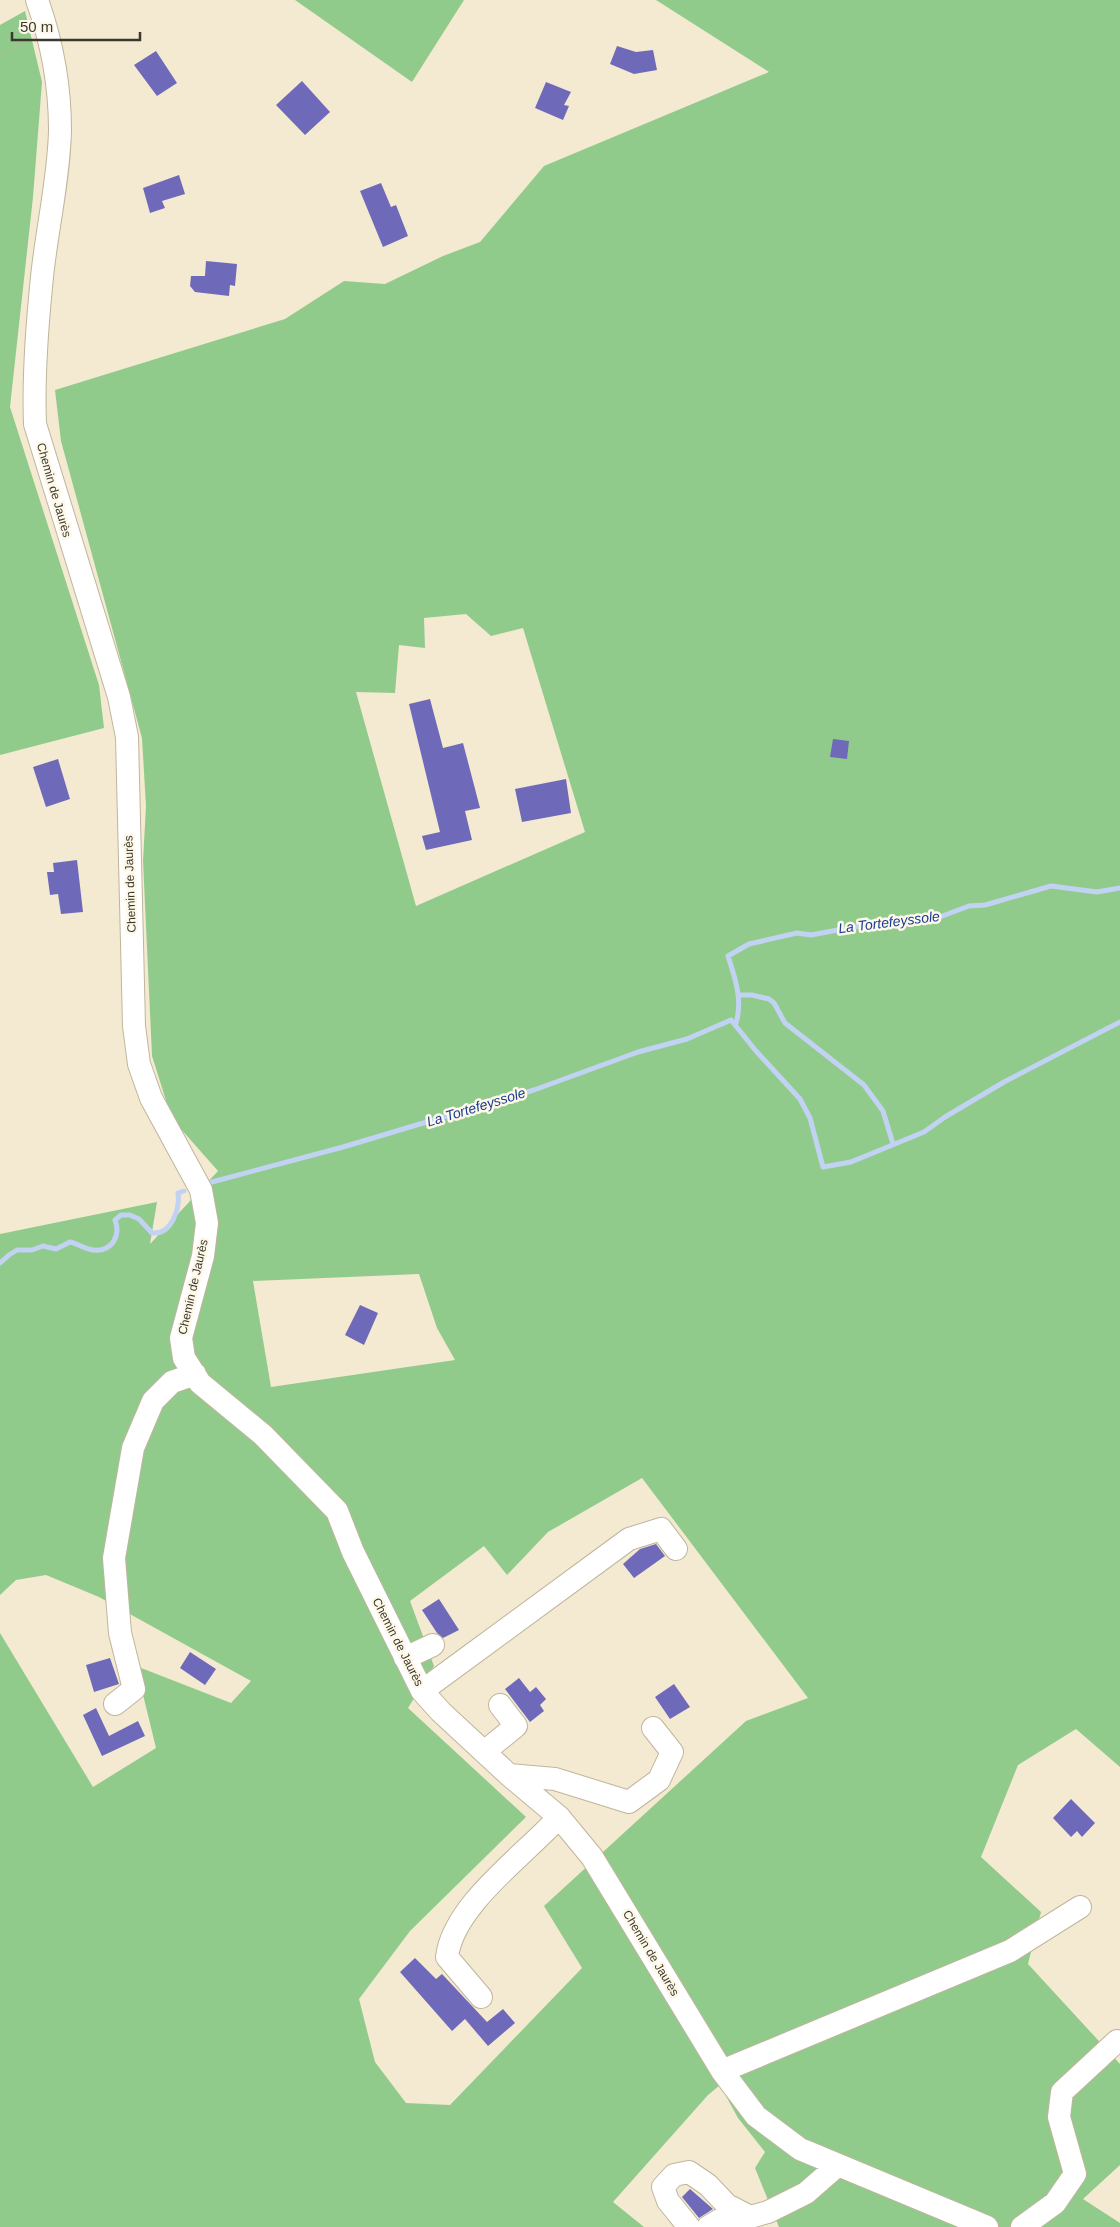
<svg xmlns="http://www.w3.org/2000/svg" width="1120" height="2227" font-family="Arial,sans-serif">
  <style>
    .green { fill: #91cb8c; fill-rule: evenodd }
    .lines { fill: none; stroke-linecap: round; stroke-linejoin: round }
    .stream { stroke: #c1d2f2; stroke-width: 5 }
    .building { fill: #6f69ba }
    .minor-casing { stroke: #bfb59d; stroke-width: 24 }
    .path { stroke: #bab29e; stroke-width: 3; stroke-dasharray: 1 4; stroke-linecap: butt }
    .minor { stroke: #fff; stroke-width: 22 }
    .labels { text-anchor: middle; stroke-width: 5; stroke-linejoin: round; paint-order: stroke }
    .street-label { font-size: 12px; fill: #3c382e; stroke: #fef8e9 }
    .water-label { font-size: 14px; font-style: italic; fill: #193d97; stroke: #fef8e9 }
  </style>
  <rect width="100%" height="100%" fill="#f4ead1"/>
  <path class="green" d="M295,0h169l-52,82z
    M656,0h464v1767l-44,-38 -58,36 -37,92 60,55 -13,52 92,100v101l-37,34 37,24v4h-341l-24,-59 10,-16 -27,-34 -18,-33 -12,10 -95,107 31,25h-644v-594l93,154 63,-39 -20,-82 95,37 20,-22 -152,-84 -53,-22 -30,5 -16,15v-361l157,-32 -7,42 68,-73 -38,-43 -11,-18 -17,-54 -9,-195 3,-55 -4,-68 -81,-297 -6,-51 230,-71 59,-38 41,3 58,-28 37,-14 64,-76 225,-94zM466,614l25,22 32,-8 62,204 -169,74 -60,-214 39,1 4,-48 26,3 -1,-30zM419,1274l18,54 18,32 -184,27 -18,-106zM642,1478l166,220 -62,23 -202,185 38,62 -132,137 -44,-2 -31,-41 -16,-63 51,-68 116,-114 -118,-109 26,-42 -24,-65 74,-55 23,29 41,-43z
    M25,11l17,71 -9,115 -23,210 89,278 5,43 -104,27v-730z"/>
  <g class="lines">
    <path class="stream" d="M739,995h13l17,4 5,4 11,20 79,62 19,26 10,33
      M736,1023c7,-23 -1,-45 -8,-67l21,-12 48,-11 14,2 70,-13 56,-4 32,-12 16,-1 66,-19 46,6 23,-4
      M212,1182l131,-35 191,-57 104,-38 49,-13 44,-19 25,31 44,48 10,19 13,49 28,-5 73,-30 21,-15 59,-35 116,-60
      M0,1263l9,-8 8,-5h15l11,-4 13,3 14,-7c8,2 15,7 23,8 19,2 28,-14 22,-30l6,-5h9l9,4 13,14c20,2 28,-25 26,-40l6,-2"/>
  </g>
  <path class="building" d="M617,46l19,6 17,-2 4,20 -23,4 -24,-10z
    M156,51l21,32 -20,13 -23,-31z
    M302,81l28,31 -25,23 -29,-30z
    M546,82l25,10 -7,13 5,1 -6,14 -28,-12z
    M179,175l6,19 -23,7 3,7 -15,5 -7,-25z
    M381,183l10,24 5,-2 12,31 -25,11 -23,-56z
    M206,261l31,3 -2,22 -5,-1 -1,11 -34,-4 -5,-6 1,-10h14z
    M430,699l13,49 20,-5 17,65 -15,3 7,29 -46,10 -4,-14 18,-4 -31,-128z
    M833,739l16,2 -2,18 -17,-2z
    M58,759l12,40 -24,8 -13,-40z
    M566,779l5,34 -49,9 -7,-33z
    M77,860l6,52 -22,2 -3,-20 -8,1 -3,-23h7l-1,-9z
    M360,1305l18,8 -14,32 -19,-10z
    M656,1544l9,12 -31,22 -11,-14 17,-15z
    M439,1599l20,31 -16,8 -6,-5 -15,-23z
    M190,1652l26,17 -11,16 -25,-17z
    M110,1658l9,26 -25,8 -8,-27z
    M519,1678l11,14 6,-5 10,12 -6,6 4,6 -14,11 -25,-33z
    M674,1684l16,23 -20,12 -15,-22z
    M96,1708l13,28 29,-15 7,15 -43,20 -19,-41z
    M1071,1799l24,24 -13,14 -5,-6 -6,6 -18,-19z
    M415,1958l21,21 6,-5 45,48 16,-13 12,14 -27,23 -23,-27 -13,12 -52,-59z
    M690,2189l23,20 -14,9 -17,-21z"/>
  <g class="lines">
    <defs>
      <path id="minor" d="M37,0c15,42 23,85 23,130 -1,49 -13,98 -18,147 -5,49 -9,98 -7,147l84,273 8,40 7,289 5,38 12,34 50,92 6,33 -4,33 -22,82 3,20 16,25 63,52 74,76 16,41 69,139 19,21 68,63 50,42 33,40 130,214 34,45 44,33 187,78
        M405,1658l28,-13
        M422,1691l207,-152 32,-10 15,20
        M115,1704l19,-15 -14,-56 -6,-75 19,-110 20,-47 19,-19 23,-8
        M484,1752l32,-26 -16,-21
        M509,1775l46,4 74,23 30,-22 13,-28 -19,-24
        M481,1997l-34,-40c6,-52 78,-102 112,-140
        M722,2071l288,-120 70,-44
        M689,2227l-21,-26 -5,-14 11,-12 15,-3 19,13 19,20 23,12
        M708,2227l17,-10h25l18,-5 38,-19 32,-28
        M1022,2227l33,-24 20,-29 -16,-57 3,-25 55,-51"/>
    </defs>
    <use href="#minor" class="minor-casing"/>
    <path class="path" d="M0,55l31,-16"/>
    <use href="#minor" class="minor"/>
  </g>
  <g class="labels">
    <g class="street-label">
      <text transform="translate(54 490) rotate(74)" y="4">Chemin de Jaurès</text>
      <text transform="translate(130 884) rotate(-92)" y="4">Chemin de Jaurès</text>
      <text transform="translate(193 1287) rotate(-77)" y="4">Chemin de Jaurès</text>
      <text transform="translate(398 1642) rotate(63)" y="4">Chemin de Jaurès</text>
      <text transform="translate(651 1953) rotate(59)" y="4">Chemin de Jaurès</text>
    </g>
    <g class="water-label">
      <text transform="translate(889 922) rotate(-7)" y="5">La Tortefeyssole</text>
      <text transform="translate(476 1107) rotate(-17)" y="5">La Tortefeyssole</text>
    </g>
  </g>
  <path d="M12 32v8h128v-8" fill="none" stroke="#3c382e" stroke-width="2.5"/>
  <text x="20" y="32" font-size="15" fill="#3c382e" stroke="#fef8e9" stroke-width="4" paint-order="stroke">50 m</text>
</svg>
